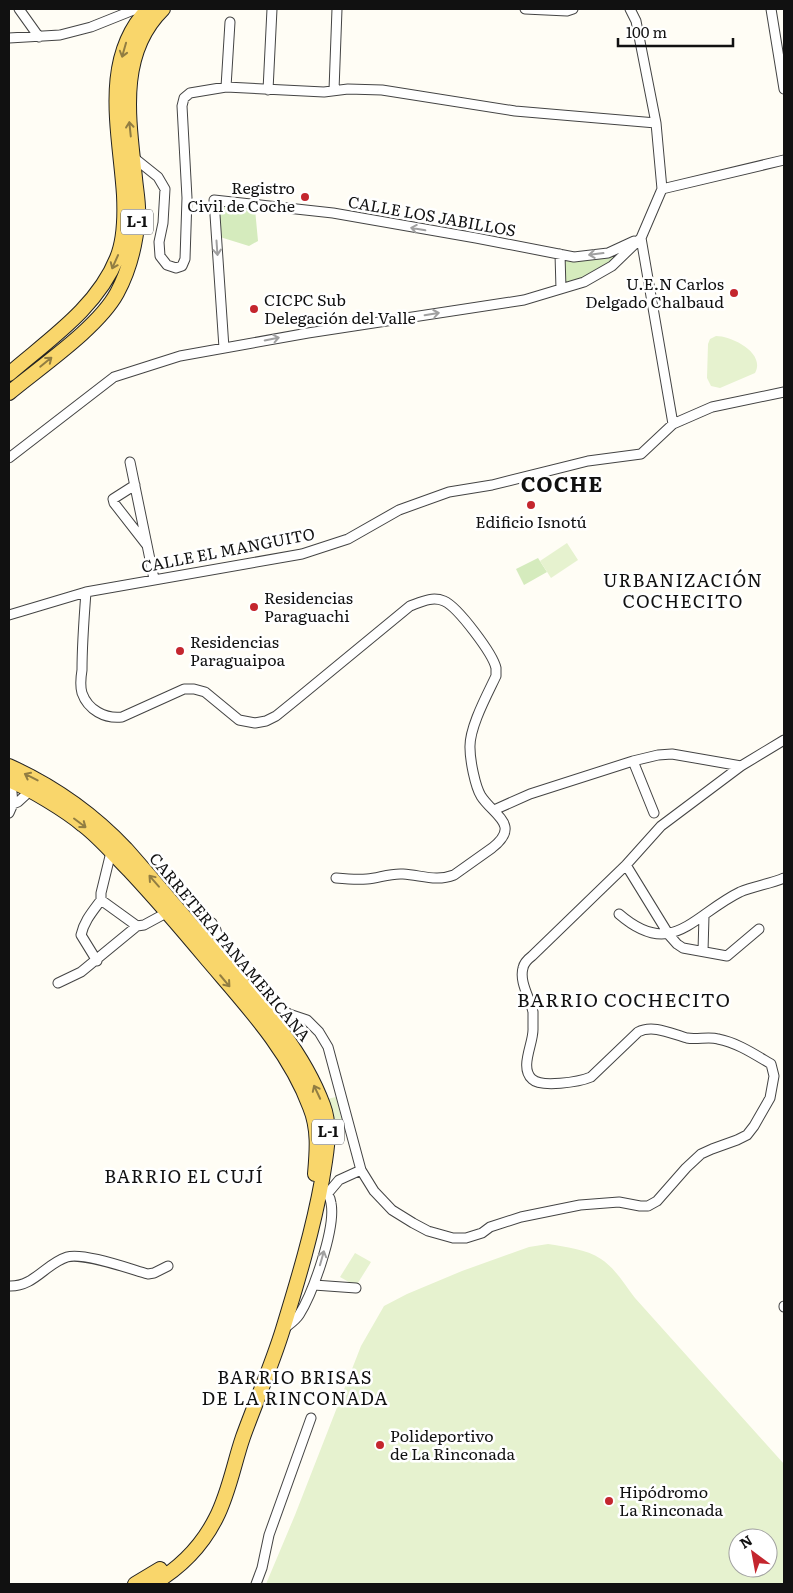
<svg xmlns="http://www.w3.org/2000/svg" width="793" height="1593" font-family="Literata,serif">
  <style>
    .green { fill: #d5ebbd }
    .pitch { fill: #e6f2cf; fill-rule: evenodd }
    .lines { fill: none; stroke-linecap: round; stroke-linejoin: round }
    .street-casing { stroke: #444; stroke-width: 11 }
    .primary-casing { stroke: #222; stroke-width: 16 }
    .street { stroke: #fff; stroke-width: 9 }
    .primary { stroke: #f9d66b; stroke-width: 14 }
    .oneway { stroke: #917d42 }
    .oneway2 { stroke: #a0a0a0 }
    .poi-dot { fill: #c4262e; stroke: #fff; stroke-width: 2 }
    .labels { text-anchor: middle; stroke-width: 5; stroke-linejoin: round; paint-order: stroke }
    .shield { fill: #fff; stroke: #585858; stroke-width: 1 }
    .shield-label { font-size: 15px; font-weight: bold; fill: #111 }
    .poi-label { font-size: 16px; fill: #111; stroke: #fff; text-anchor: start }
    .street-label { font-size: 16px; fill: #111; stroke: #fff }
    .neighbourhood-label { font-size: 18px; letter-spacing: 1px; fill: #111; stroke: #fff }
    .quarter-label { font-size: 19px; letter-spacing: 1px; fill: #111; stroke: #fff }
    .district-label { font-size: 21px; font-weight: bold; letter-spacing: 1px; fill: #111; stroke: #fff }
  </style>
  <rect width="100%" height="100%" fill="#fffdf5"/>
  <path class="green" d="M220,206l35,3 3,32 -9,5 -29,-9z
    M637,240c-26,25 -39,37 -75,47l-1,-31 13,3z
    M538,558l9,14 -23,13 -8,-16z"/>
  <path class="pitch" d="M716,336c16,0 50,17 39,37l-35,15 -9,-2 -4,-8 1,-34 2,-5z
    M567,543l11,17 -27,18 -11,-17z
    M336,1097l7,29 -9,3 -7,-30z
    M548,1244c18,3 38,5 53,15 14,9 24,26 34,39l149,166v120h-518l29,-69 66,-169 23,-40 23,-12 55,-23 67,-24zM738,1538h30v30h-30z
    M355,1253l16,9 -15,24 -16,-9z"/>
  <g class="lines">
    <defs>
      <path id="street" d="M19,9l20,28
        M525,9l42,2 6,-2
        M771,9l13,80
        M9,38l51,-3 31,-8 45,-18
        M226,87l4,-65
        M268,90l4,-81
        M334,90l3,-81
        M133,157l25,20 7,12 -2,34 -4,19 1,14 7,9 9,3 6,-2 3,-7 2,-61 -5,-92 2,-8 6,-5 36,-6 98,5 24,-3 34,1 133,21 141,12
        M662,189l122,-29
        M641,238l32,186
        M560,254l1,35
        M224,348l-10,-148 119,13 143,25 98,19 34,-4 26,-12
        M9,458l105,-81 66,-21 128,-23 216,-33 60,-18 28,-16 29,-28 21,-49 -6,-66 -20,-102 -6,-12
        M130,462l24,117
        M135,485l-22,14 1,4 32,41
        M86,592c-2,26 -4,52 -4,78 -1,6 -2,16 0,23 6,17 23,26 40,24l62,-28h10l11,3 34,28 16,3 11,-2 10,-5 21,-17 113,-93c11,-4 22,-10 34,-5 14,6 49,53 52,67 0,3 0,6 0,8 -9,19 -27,52 -26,72 0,12 5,38 11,48 12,19 41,29 11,52l-38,27c-18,7 -33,0 -51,-1 -13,-1 -24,4 -36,5 -10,1 -21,0 -31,-1
        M9,615l77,-23 216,-38 46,-15 51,-29 50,-18 43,-7 96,-24 53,-7 32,-30 39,-17 72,-15
        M633,761l21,52
        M13,804l5,-2 12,-11
        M494,810l36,-16 103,-33 25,-6 14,-1 69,12
        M9,813l4,-9 -2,-23
        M111,852l-10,41v7l36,26
        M626,865l43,70 8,9 6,4 44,8 32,-27
        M198,913l14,10 4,7 4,16 10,15
        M619,914c53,46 74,1 121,-22 14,-6 30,-8 44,-14
        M703,951l1,-35
        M97,961l-16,-26c3,-14 12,-24 20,-35
        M58,983l23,-11 56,-46 7,-1 24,-13
        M257,994l32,20 18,6 12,12 9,15 33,123 13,21 18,19 21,13 15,8 25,7h13l16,-5 8,-6 31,-10 59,-12 39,-3 21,4h8l9,-5 29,-33 15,-14 11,-5 25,-9 10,-5 7,-9 16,-28 4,-22 -3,-12c-17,-10 -33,-21 -53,-25 -9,-3 -21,1 -31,-1 -15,-4 -34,-14 -49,-6l-47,45c-12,5 -50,11 -59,2 -13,-12 2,-36 1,-51 0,-5 0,-11 0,-16 -3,-14 -14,-30 -10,-44 1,-5 5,-9 9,-12l94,-91 35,-39 80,-60 43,-26
        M328,1193l11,-13 22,-10
        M314,1285l42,3
        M9,1286c25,1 36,-22 58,-29 16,-5 63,12 81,17l6,-1 14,-7
        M784,1307v-1
        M285,1328c5,-4 11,-8 14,-13 14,-22 37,-87 32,-112 -1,-8 -5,-11 -10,-16
        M256,1584l6,-16 7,-33 42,-117"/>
      <path id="primary" d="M9,374c39,-34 88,-66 108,-116 8,-19 8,-42 7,-63 -4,-63 -24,-136 24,-186
        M9,393c31,-26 89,-65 108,-100 13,-24 19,-50 21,-77 1,-12 -2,-26 -3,-38 -6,-58 -18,-124 28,-169
        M9,766c44,20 84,48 117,83 30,34 59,69 89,103 41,47 86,94 108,153 9,24 3,50 -1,75 -9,50 -24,100 -39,149 -11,36 -27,72 -40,108 -9,26 -14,56 -27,81 -14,28 -36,50 -63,66
        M9,780c21,9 56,30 74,45 17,13 31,30 46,45 27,29 52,58 77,88 39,46 83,92 104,149 9,22 7,44 5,67
        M135,1584l25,-15"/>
    </defs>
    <use href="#street" class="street-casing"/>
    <use href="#primary" class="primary-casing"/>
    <use href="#street" class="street"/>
    <use href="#primary" class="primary"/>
  </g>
  <defs><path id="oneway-shaft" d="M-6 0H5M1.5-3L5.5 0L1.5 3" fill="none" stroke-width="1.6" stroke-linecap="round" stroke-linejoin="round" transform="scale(1.25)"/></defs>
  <g class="oneway">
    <use href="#oneway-shaft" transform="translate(124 50) rotate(106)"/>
    <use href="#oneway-shaft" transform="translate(130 129) rotate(-96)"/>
    <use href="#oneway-shaft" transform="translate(115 262) rotate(114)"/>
    <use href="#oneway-shaft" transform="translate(46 362) rotate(-39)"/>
    <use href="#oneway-shaft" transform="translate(31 777) rotate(-153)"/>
    <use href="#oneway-shaft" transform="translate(80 823) rotate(37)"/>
    <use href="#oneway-shaft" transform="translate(154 881) rotate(-131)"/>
    <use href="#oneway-shaft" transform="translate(225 981) rotate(50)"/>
    <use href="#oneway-shaft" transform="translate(317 1092) rotate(-115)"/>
  </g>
  <g class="oneway2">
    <use href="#oneway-shaft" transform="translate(418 229) rotate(-170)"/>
    <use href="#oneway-shaft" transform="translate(217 248) rotate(86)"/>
    <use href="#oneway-shaft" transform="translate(596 254) rotate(173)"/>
    <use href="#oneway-shaft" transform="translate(432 314) rotate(-9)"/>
    <use href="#oneway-shaft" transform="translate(272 339) rotate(-11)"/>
    <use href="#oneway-shaft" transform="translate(322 1258) rotate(-74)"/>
  </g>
  <g class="poi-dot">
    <circle cx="305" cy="197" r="5"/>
    <circle cx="734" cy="293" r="5"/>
    <circle cx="254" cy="309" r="5"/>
    <circle cx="531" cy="505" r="5"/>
    <circle cx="254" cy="607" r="5"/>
    <circle cx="180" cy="651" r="5"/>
    <circle cx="380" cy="1445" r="5"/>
    <circle cx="609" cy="1501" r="5"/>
  </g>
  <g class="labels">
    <g class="shield">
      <rect x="121" y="209.5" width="32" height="25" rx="4"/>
      <rect x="312" y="1119.5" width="32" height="25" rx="4"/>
    </g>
    <g class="shield-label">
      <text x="137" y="227">L-1</text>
      <text x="328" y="1137">L-1</text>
    </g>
    <g class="poi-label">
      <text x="295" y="194" text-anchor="end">Registro<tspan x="295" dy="18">Civil de Coche</tspan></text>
      <text x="724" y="290" text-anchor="end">U.E.N Carlos<tspan x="724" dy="18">Delgado Chalbaud</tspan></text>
      <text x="264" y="306">CICPC Sub<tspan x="264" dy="18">Delegación del Valle</tspan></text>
      <text x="531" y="528" text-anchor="middle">Edificio Isnotú</text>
      <text x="264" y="604">Residencias<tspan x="264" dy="18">Paraguachi</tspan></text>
      <text x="190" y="648">Residencias<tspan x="190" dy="18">Paraguaipoa</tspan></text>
      <text x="390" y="1442">Polideportivo<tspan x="390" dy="18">de La Rinconada</tspan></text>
      <text x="619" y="1498">Hipódromo<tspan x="619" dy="18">La Rinconada</tspan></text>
    </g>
    <g class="street-label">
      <text transform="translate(432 216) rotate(10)" y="6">CALLE LOS JABILLOS</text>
      <text transform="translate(228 550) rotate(-11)" y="6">CALLE EL MANGUITO</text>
      <text transform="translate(230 947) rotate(50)" y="6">CARRETERA PANAMERICANA</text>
    </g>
    <g class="neighbourhood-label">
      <text x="683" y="587">URBANIZACIÓN<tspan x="683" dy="21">COCHECITO</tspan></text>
      <text x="184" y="1183">BARRIO EL CUJÍ</text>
      <text x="295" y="1384">BARRIO BRISAS<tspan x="295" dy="21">DE LA RINCONADA</tspan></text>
    </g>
    <g class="quarter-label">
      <text x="624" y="1007">BARRIO COCHECITO</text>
    </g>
    <g class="district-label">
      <text x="562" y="492">COCHE</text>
    </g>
  </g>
  <rect width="793" height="1593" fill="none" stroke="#111111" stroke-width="20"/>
  <g transform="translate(753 1553) rotate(328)"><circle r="24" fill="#ffffff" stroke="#a0a0a0"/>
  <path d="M0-4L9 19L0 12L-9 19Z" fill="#c4262e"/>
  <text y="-8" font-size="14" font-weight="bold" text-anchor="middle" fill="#111111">N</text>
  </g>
  <path d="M618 38v8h115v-8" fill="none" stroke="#111111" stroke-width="2.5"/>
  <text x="626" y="38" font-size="15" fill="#111111" stroke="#ffffff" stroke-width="4" paint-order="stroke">100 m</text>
</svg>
